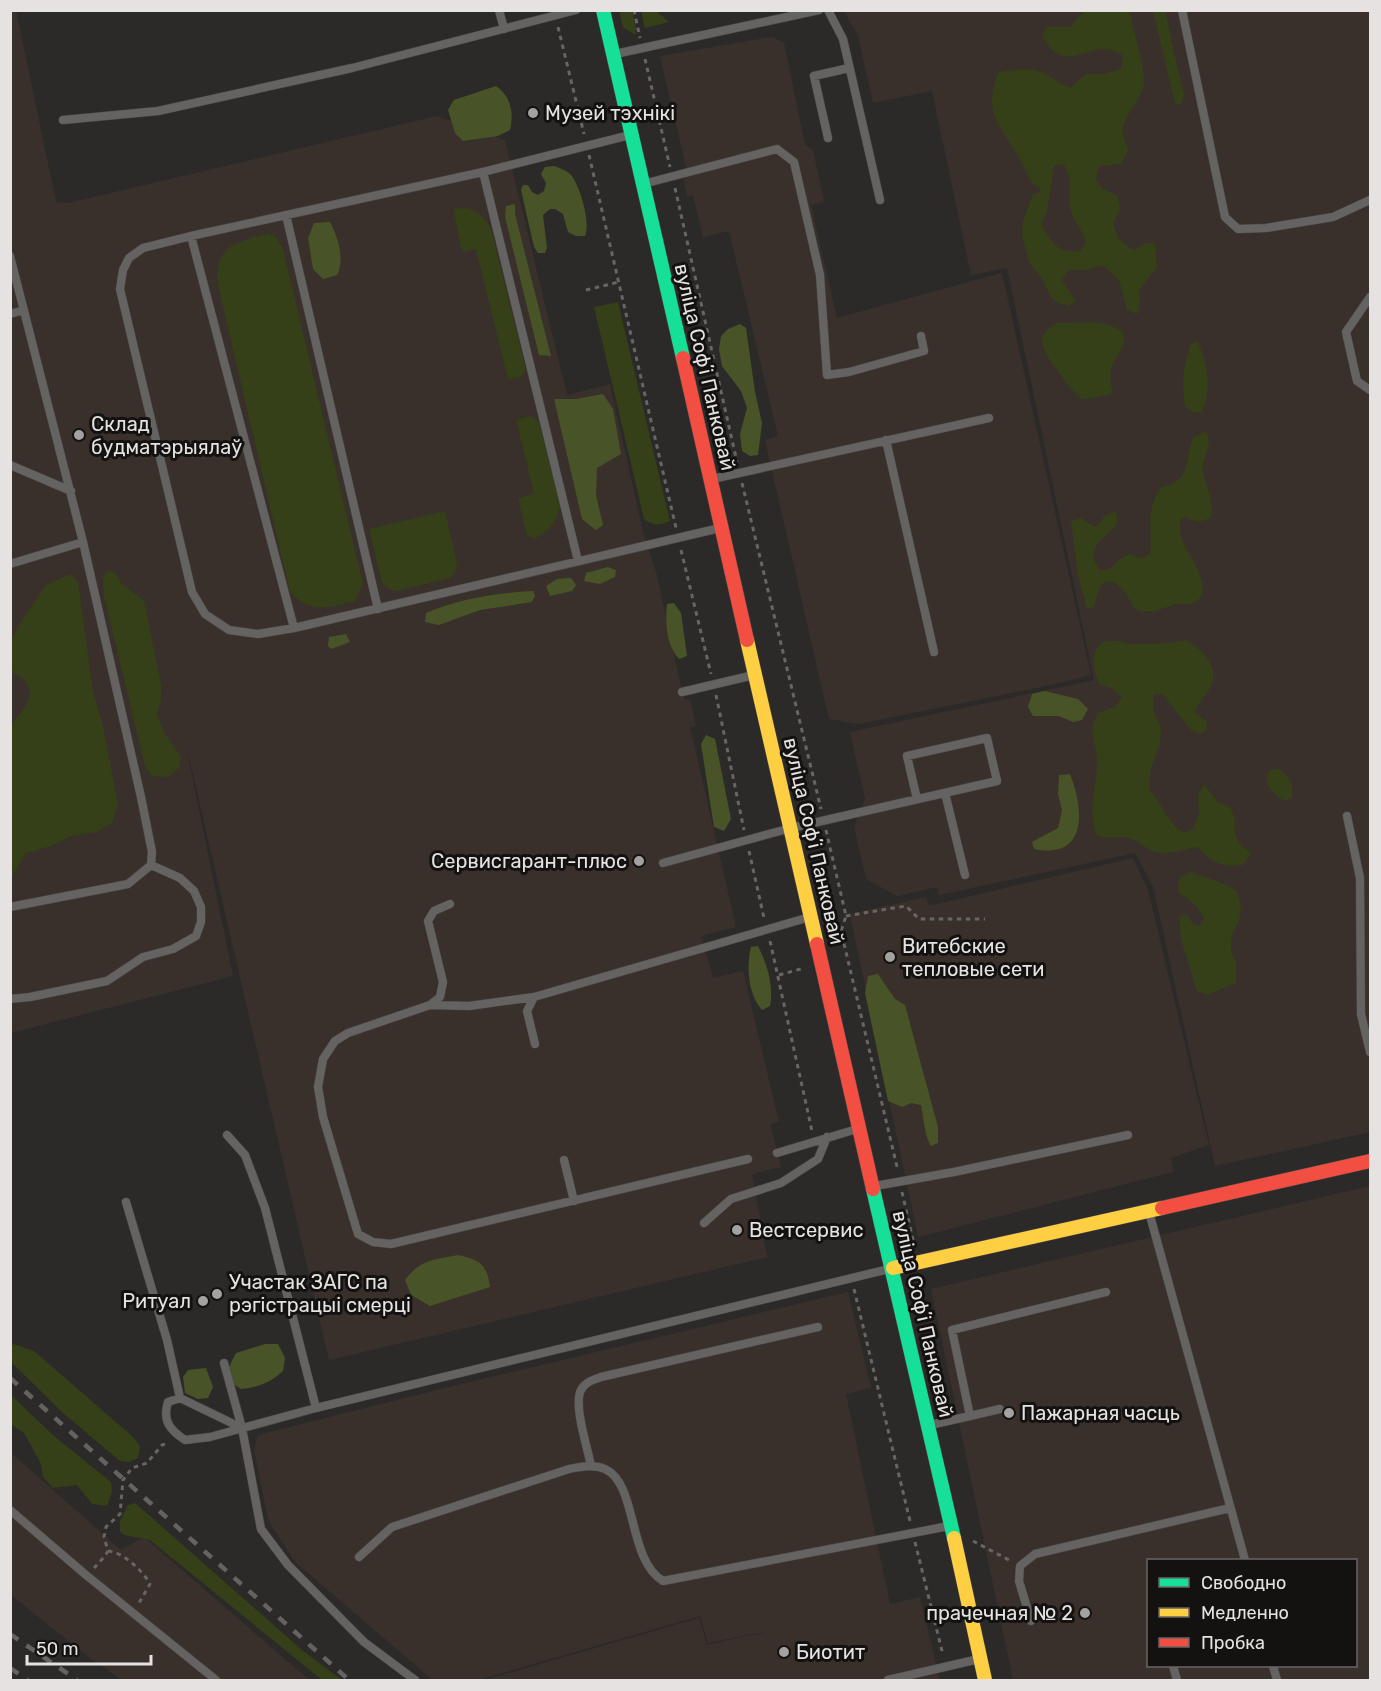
<svg xmlns="http://www.w3.org/2000/svg" width="1381" height="1691" font-family="Rubik,sans-serif">
  <style>
    .built { fill: #39302b; fill-rule: evenodd }
    .green { fill: #353f18; fill-rule: evenodd }
    .forest { fill: #485428 }
    .lines { fill: none; stroke-linecap: round; stroke-linejoin: round }
    .lane-casing { stroke: #4a4847; stroke-width: 9 }
    .fast-casing { stroke: #4a4847; stroke-width: 15 }
    .slow-casing { stroke: #4a4847; stroke-width: 15 }
    .jam-casing { stroke: #4a4847; stroke-width: 15 }
    .path { stroke: #676664; stroke-width: 3; stroke-dasharray: 4.5 4.5; stroke-linecap: butt }
    .lane { stroke: #656362; stroke-width: 8 }
    .fast { stroke: #16e098; stroke-width: 14 }
    .slow { stroke: #ffcf43; stroke-width: 14 }
    .jam { stroke: #f24e42; stroke-width: 14 }
    .rail { stroke: #656362; stroke-width: 4.5; stroke-dasharray: 10 10; stroke-linecap: butt }
    .poi-dot { fill: #a4a2a0; stroke: #141211; stroke-width: 2 }
    .labels { text-anchor: middle; stroke-width: 6; stroke-linejoin: round; paint-order: stroke }
    .poi-label { font-size: 20px; fill: #e5e2e1; stroke: #141211; text-anchor: start }
    .street-label { font-size: 20px; fill: #e5e2e1; stroke: #141211 }
  </style>
  <rect width="100%" height="100%" fill="#2c2a28"/>
  <path class="built" d="M16,10l40,192 12,1 369,-87 68,24 62,255 43,-11 33,148 14,43 25,117 3,8 5,-1 6,27 -6,1 46,200 -35,9 12,42 30,-7 36,151 -9,2 11,43 -29,7 15,83 -438,103 -145,-624 49,240 -222,57 -1,-1022z
    M844,11h526v1121l-155,34 -62,-280 -18,-33 -196,42 -2,-8 -40,9 -31,-17 -12,-53 11,-27 -15,-67 244,-52 -87,-412 -36,7 -39,-184 -59,12 -15,-67z
    M772,37l12,6 21,102 8,5 11,52 -13,3 26,113 165,-45 89,402 -40,10 -193,39 -29,-5 -64,-279 13,-4 -49,-205 -26,6 -10,-42 -6,1 -3,-14 2,-15 -26,-111z
    M1133,858l15,32 61,255 -38,13 2,14 -255,65 -68,-323 76,-17 3,9z
    M1370,1186v494h-357l-82,-391zM1148,1560h208v106h-208z
    M848,1292l23,96 -25,6 44,210 30,-7 20,83h-455l214,-62 8,27 71,-16 -70,14 -8,-27 -222,64h-45l-138,-118 -27,-42 -14,-71 4,-14 187,-47z
    M10,1452l111,98 23,-13 165,143h-187l-31,-21 -80,-64z"/>
  <path class="green" d="M619,11h13l4,17 -1,7 -12,-8z
    M641,11h15l13,11 -24,6z
    M1084,11h46c3,23 13,46 14,69 1,19 -21,33 -21,52 0,6 4,13 5,19l-7,13 -22,2 -3,14 7,9 15,7 2,12 -7,16 6,15 14,11 13,-7h9l2,24 -18,23 1,18 -3,6 -10,-4 -8,-30 -16,-14 -17,4h-17l-7,10 14,21 -8,5 -10,-3 -7,-5 -8,-18 -13,-16 -8,-27 1,-16 10,-27 7,-1 -1,-6 -7,-3c-5,-9 -9,-20 -15,-30 -19,-30 -35,-45 -18,-82 16,-3 32,-5 47,2 11,6 11,10 25,13l15,-13h17l18,-5 2,-13c-30,-24 -58,27 -81,-21l5,-8h23zM1063,164c12,14 2,34 9,50 4,11 12,18 14,29l-6,8c-23,3 -28,-9 -39,-27l6,-12 7,-46z
    M1153,11h12l19,85 -4,10 -5,-3z
    M463,208c15,1 21,9 28,21l35,141 -5,7 -13,3 -32,-131 -14,3 -9,-43z
    M268,233l9,5 6,11 80,335 -9,18c-30,5 -40,13 -64,-10l-72,-307c-4,-40 17,-42 50,-52z
    M618,302l52,219c-11,5 -16,5 -26,-2l-50,-212z
    M1057,323c22,0 48,-5 66,9l1,13c-12,19 -17,25 -11,48l-14,4 -17,2c-11,-9 -17,-18 -25,-29 -13,-17 -25,-35 0,-47z
    M1197,341c11,22 15,48 5,71l-8,1 -9,-6c-4,-23 -2,-41 6,-63z
    M531,416l8,6 21,83c-3,18 -10,25 -26,34l-7,-3 -9,-37 16,-6 -18,-73z
    M1206,431c8,19 -4,21 -3,38 2,19 11,27 8,48 -10,6 -15,5 -25,0l-6,3c0,7 0,13 2,19 5,15 39,57 8,65 -5,1 -10,-1 -14,0 -18,5 -21,11 -41,5l-11,-18 -11,-10 -10,2 -5,8 -4,16 -7,2 -9,-34 -7,-54 10,-3 13,9 6,-4 5,-8 11,-3 2,11 -21,21 -4,13 6,13h9l11,-10 10,-6 13,4 8,-4c3,-29 -6,-37 10,-66 33,-10 23,-22 33,-50z
    M445,511l12,53 -1,7 -6,7 -53,13 -8,-2 -7,-6 -13,-54z
    M107,571l9,2 4,9 24,19 17,84v16l-4,13 7,18 17,25 -2,11 -11,9 -16,-1 -7,-10 -41,-170 -1,-18z
    M70,574l8,8 15,109 9,31 16,81 -6,20 -15,9 -25,4 -21,10 -25,7 -15,25v-154c9,-10 26,-26 15,-42 -3,-4 -11,-8 -15,-11v-30l9,-18 26,-38z
    M1187,640c14,10 31,23 25,43 -3,11 -14,18 -17,29l11,9 1,9 -7,4 -9,-4 -29,-36h-8l-1,17 8,16 -1,18 -9,23 -2,21c13,14 19,36 36,44l8,-4 6,-15 -1,-19 6,-11 14,18 12,5c11,22 -4,28 21,46l-8,12c-24,3 -29,-2 -46,-18 -15,3 -32,10 -47,3 -7,-4 -13,-10 -21,-12 -11,-3 -20,2 -33,-3 -8,-25 0,-46 1,-71 1,-20 -11,-31 1,-51l17,-6 7,-10 -10,-9 -12,-3c-7,-15 -13,-43 12,-44 6,-1 13,3 19,3 18,0 38,0 56,-4z
    M1279,769c11,8 15,15 13,29l-7,3c-12,-7 -24,-17 -15,-31z
    M1191,872l36,13 10,6 4,17 -2,13 -8,17v14l5,11v20l-29,12 -10,-4 -16,-51 -2,-24 8,-2 6,10 6,2 5,-6c-5,-14 -14,-20 -26,-28l1,-14z
    M10,1343l24,8 98,85 8,10 -2,12 -9,4 -9,-1 -57,-48 -52,-51z
    M10,1394l44,42 57,46 1,9 -5,15 -15,-2 -15,-19 -24,3 -10,-11 -2,-13 -17,-31 -13,-9z
    M135,1503l167,147 40,30h-20l-172,-140 -26,-5 -4,-4v-10l8,-16z"/>
  <path class="forest" d="M496,86c15,10 18,27 14,44l-12,6 -35,5 -8,-8 -7,-23 6,-10z
    M554,166c6,2 12,4 17,9 9,11 20,48 14,61h-9l-8,-4 -5,-18 -8,-5h-5l-7,6 4,33 -2,5h-7l-4,-6 -13,-57 2,-5h5l4,7 6,3 6,-4 2,-8 -5,-9 4,-7z
    M515,204v10l36,142 -12,-1 -34,-138 1,-11z
    M330,222c8,15 15,37 7,53l-14,4 -10,-10 -5,-31 6,-15z
    M740,324l6,4 9,64 7,31 -4,32 -8,1 -8,-5 -2,-17 7,-26 -6,-17 -19,-25 -3,-17 2,-13 7,-7z
    M603,394l10,15 8,45 -24,14 -1,27 7,30 -7,5 -14,-11 -28,-120h22z
    M608,567l8,3 -1,7 -15,7 -16,-3 2,-8z
    M571,578l5,7 -4,6 -22,5 -4,-10 11,-7z
    M533,591l2,4 -3,7 -52,8 -41,15 -14,-3 1,-9c33,-14 71,-20 107,-22z
    M674,603l7,10 6,43 -8,3c-13,-14 -14,-37 -12,-55z
    M346,634l4,8 -19,7 -3,-3 1,-9z
    M1045,691l33,8 10,10 -6,11 -9,2 -14,-6h-26l-5,-9 4,-13z
    M706,735l9,4 16,80 -7,12 -10,-4 -13,-83z
    M1070,774c14,35 18,86 -36,75l-2,-7 26,-14 4,-18 -4,-16 1,-19z
    M758,946c9,18 16,40 12,60l-8,4c-14,-16 -16,-43 -11,-63z
    M878,974l17,25 10,6 33,122v16l-7,3c-7,-12 -7,-27 -10,-41l-10,-2 -9,4 -14,-6 -23,-108 3,-17z
    M458,1255c22,5 29,9 32,32l-60,19 -19,-11 -6,-15c16,-21 28,-20 53,-25z
    M265,1344h13l7,14 -2,13c-13,12 -24,16 -42,18l-9,-6 -4,-14 8,-16z
    M206,1368l7,19 -5,11 -10,1 -13,-6 -2,-16 5,-7z"/>
  <g class="lines">
    <defs>
      <path id="lane" d="M499,10l5,19
        M828,10l15,29 37,161
        M1182,10l43,207 13,12 28,-1 67,-11 37,-17
        M615,54l204,-44
        M63,120l95,-9 194,-43 224,-58
        M630,135l-147,37 -292,64 -48,12 -14,10 -6,12 -3,19 72,303 13,22 24,16 29,4 36,-6 426,-100
        M828,138l-14,-62 35,-8
        M483,172l95,389
        M643,184l134,-35 17,13 26,113 7,100 22,-3 75,-21 -3,-15
        M286,215l92,394
        M191,236l103,392
        M10,256l73,286 58,255 11,55 -1,13 -23,19 -118,23
        M1370,297l-24,35 11,49 13,9
        M10,314l14,-4
        M886,440l48,212
        M10,465l61,26
        M712,479l277,-61
        M10,564l73,-22
        M682,692l72,-17
        M945,793l20,82
        M1347,816l13,62 1,136 9,38
        M663,863l128,-35 206,-47 -10,-43 -80,18 10,43
        M450,904l-16,7 -6,10 15,61 -3,15 -10,8 -82,28 -13,8 -12,18 -5,28 5,30 35,117 15,8 18,2 357,-85
        M10,999l20,-2 77,-16 36,-24 30,-8 23,-13 5,-14v-15l-7,-16 -14,-13 -29,-13
        M430,1005l39,1 65,-9
        M535,1044l-8,-33 7,-14 276,-80
        M227,1135l18,20 20,53 51,200
        M777,1153l80,-24
        M564,1160l10,41
        M875,1186l79,-14 174,-37
        M126,1202l41,138 13,58 62,30
        M1149,1212l96,348
        M704,1223l27,-24 50,-16 37,-24 9,-22
        M224,1363l18,65 19,101 27,36 76,77 51,38
        M180,1398l-12,4c-6,19 2,28 17,38l25,-3 106,-29 573,-139
        M970,1416l30,-7
        M930,1425l40,-9 -18,-86 154,-38
        M591,1466c-3,-17 -18,-61 -10,-76 4,-8 12,-10 20,-13l217,-50
        M10,1510l76,65 130,105
        M359,1557l33,-30 177,-58c11,-2 25,-5 36,0 33,15 22,90 58,112l286,-55
        M1031,1621l-12,-40 1,-15 15,-12 195,-46
        M1173,1666l4,14
        M1273,1666l4,14
        M888,1680l91,-21"/>
      <path id="fast" d="M603,10l80,348
        M873,1189l81,349"/>
      <path id="slow" d="M747,640l70,304
        M893,1268l269,-60
        M954,1538l31,142"/>
      <path id="jam" d="M683,358l64,282
        M817,944l56,245
        M1162,1208l208,-47"/>
    </defs>
    <use href="#lane" class="lane-casing"/>
    <use href="#fast" class="fast-casing"/>
    <use href="#slow" class="slow-casing"/>
    <use href="#jam" class="jam-casing"/>
    <path class="path" d="M634,10l6,28
      M558,27l26,107
      M645,59l25,108
      M589,155l87,373
      M675,188l62,274
      M586,290l33,-8
      M742,483l79,326
      M681,550l30,124
      M716,695l28,135
      M826,830l20,86 -5,15 57,240
      M749,851l15,67
      M846,916l60,-10 13,13h66
      M770,941l42,190
      M779,975l25,-7
      M902,1192l12,52
      M919,1280v17
      M854,1289l56,232
      M973,1541l36,19
      M915,1542l28,113
      M108,1551c15,1 35,20 42,33l-11,19
      M94,1568l11,-12 3,-5 -4,-14 2,-10 14,-13 3,-34 9,-12 15,-5 15,-18 7,-2"/>
    <use href="#lane" class="lane"/>
    <use href="#fast" class="fast"/>
    <use href="#slow" class="slow"/>
    <use href="#jam" class="jam"/>
    <path class="rail" d="M10,1378l339,302
      M10,1634l67,46
      M10,1668l18,12"/>
  </g>
  <g class="poi-dot">
    <circle cx="533" cy="113" r="6"/>
    <circle cx="79" cy="435" r="6"/>
    <circle cx="639" cy="861" r="6"/>
    <circle cx="890" cy="957" r="6"/>
    <circle cx="737" cy="1230" r="6"/>
    <circle cx="217" cy="1294" r="6"/>
    <circle cx="203" cy="1301" r="6"/>
    <circle cx="1009" cy="1413" r="6"/>
    <circle cx="1085" cy="1613" r="6"/>
    <circle cx="784" cy="1652" r="6"/>
  </g>
  <g class="labels">
    <g class="poi-label">
      <text x="545" y="120">Музей тэхнікі</text>
      <text x="91" y="431">Склад<tspan x="91" dy="23">будматэрыялаў</tspan></text>
      <text x="627" y="868" text-anchor="end">Сервисгарант-плюс</text>
      <text x="902" y="953">Витебские<tspan x="902" dy="23">тепловые сети</tspan></text>
      <text x="749" y="1237">Вестсервис</text>
      <text x="229" y="1289">Участак ЗАГС па<tspan x="229" dy="23">рэгістрацыі смерці</tspan></text>
      <text x="191" y="1308" text-anchor="end">Ритуал</text>
      <text x="1021" y="1420">Пажарная часць</text>
      <text x="1073" y="1620" text-anchor="end">прачечная № 2</text>
      <text x="796" y="1659">Биотит</text>
    </g>
    <g class="street-label">
      <text transform="translate(705 367) rotate(77)" y="7">вуліца Софʼі Панковай</text>
      <text transform="translate(814 841) rotate(77)" y="7">вуліца Софʼі Панковай</text>
      <text transform="translate(923 1314) rotate(77)" y="7">вуліца Софʼі Панковай</text>
    </g>
  </g>
  <rect width="1381" height="1691" fill="none" stroke="#e5e2e1" stroke-width="24"/>
  <rect x="1147" y="1559" width="210" height="108" fill="#141211" stroke="#686564" stroke-width="1.5"/>
  <rect x="1159" y="1578" width="30" height="9" fill="#16e098" stroke="#686564" stroke-width="1.5"/>
  <text x="1201" y="1589" font-size="18" fill="#e5e2e1">Свободно</text>
  <rect x="1159" y="1608" width="30" height="9" fill="#ffcf43" stroke="#686564" stroke-width="1.5"/>
  <text x="1201" y="1619" font-size="18" fill="#e5e2e1">Медленно</text>
  <rect x="1159" y="1638" width="30" height="9" fill="#f24e42" stroke="#686564" stroke-width="1.5"/>
  <text x="1201" y="1649" font-size="18" fill="#e5e2e1">Пробка</text>
  <path d="M27 1655v9h124v-9" fill="none" stroke="#e5e2e1" stroke-width="3"/>
  <text x="36" y="1655" font-size="18" fill="#e5e2e1" stroke="#141211" stroke-width="4.5" paint-order="stroke">50 m</text>
</svg>
